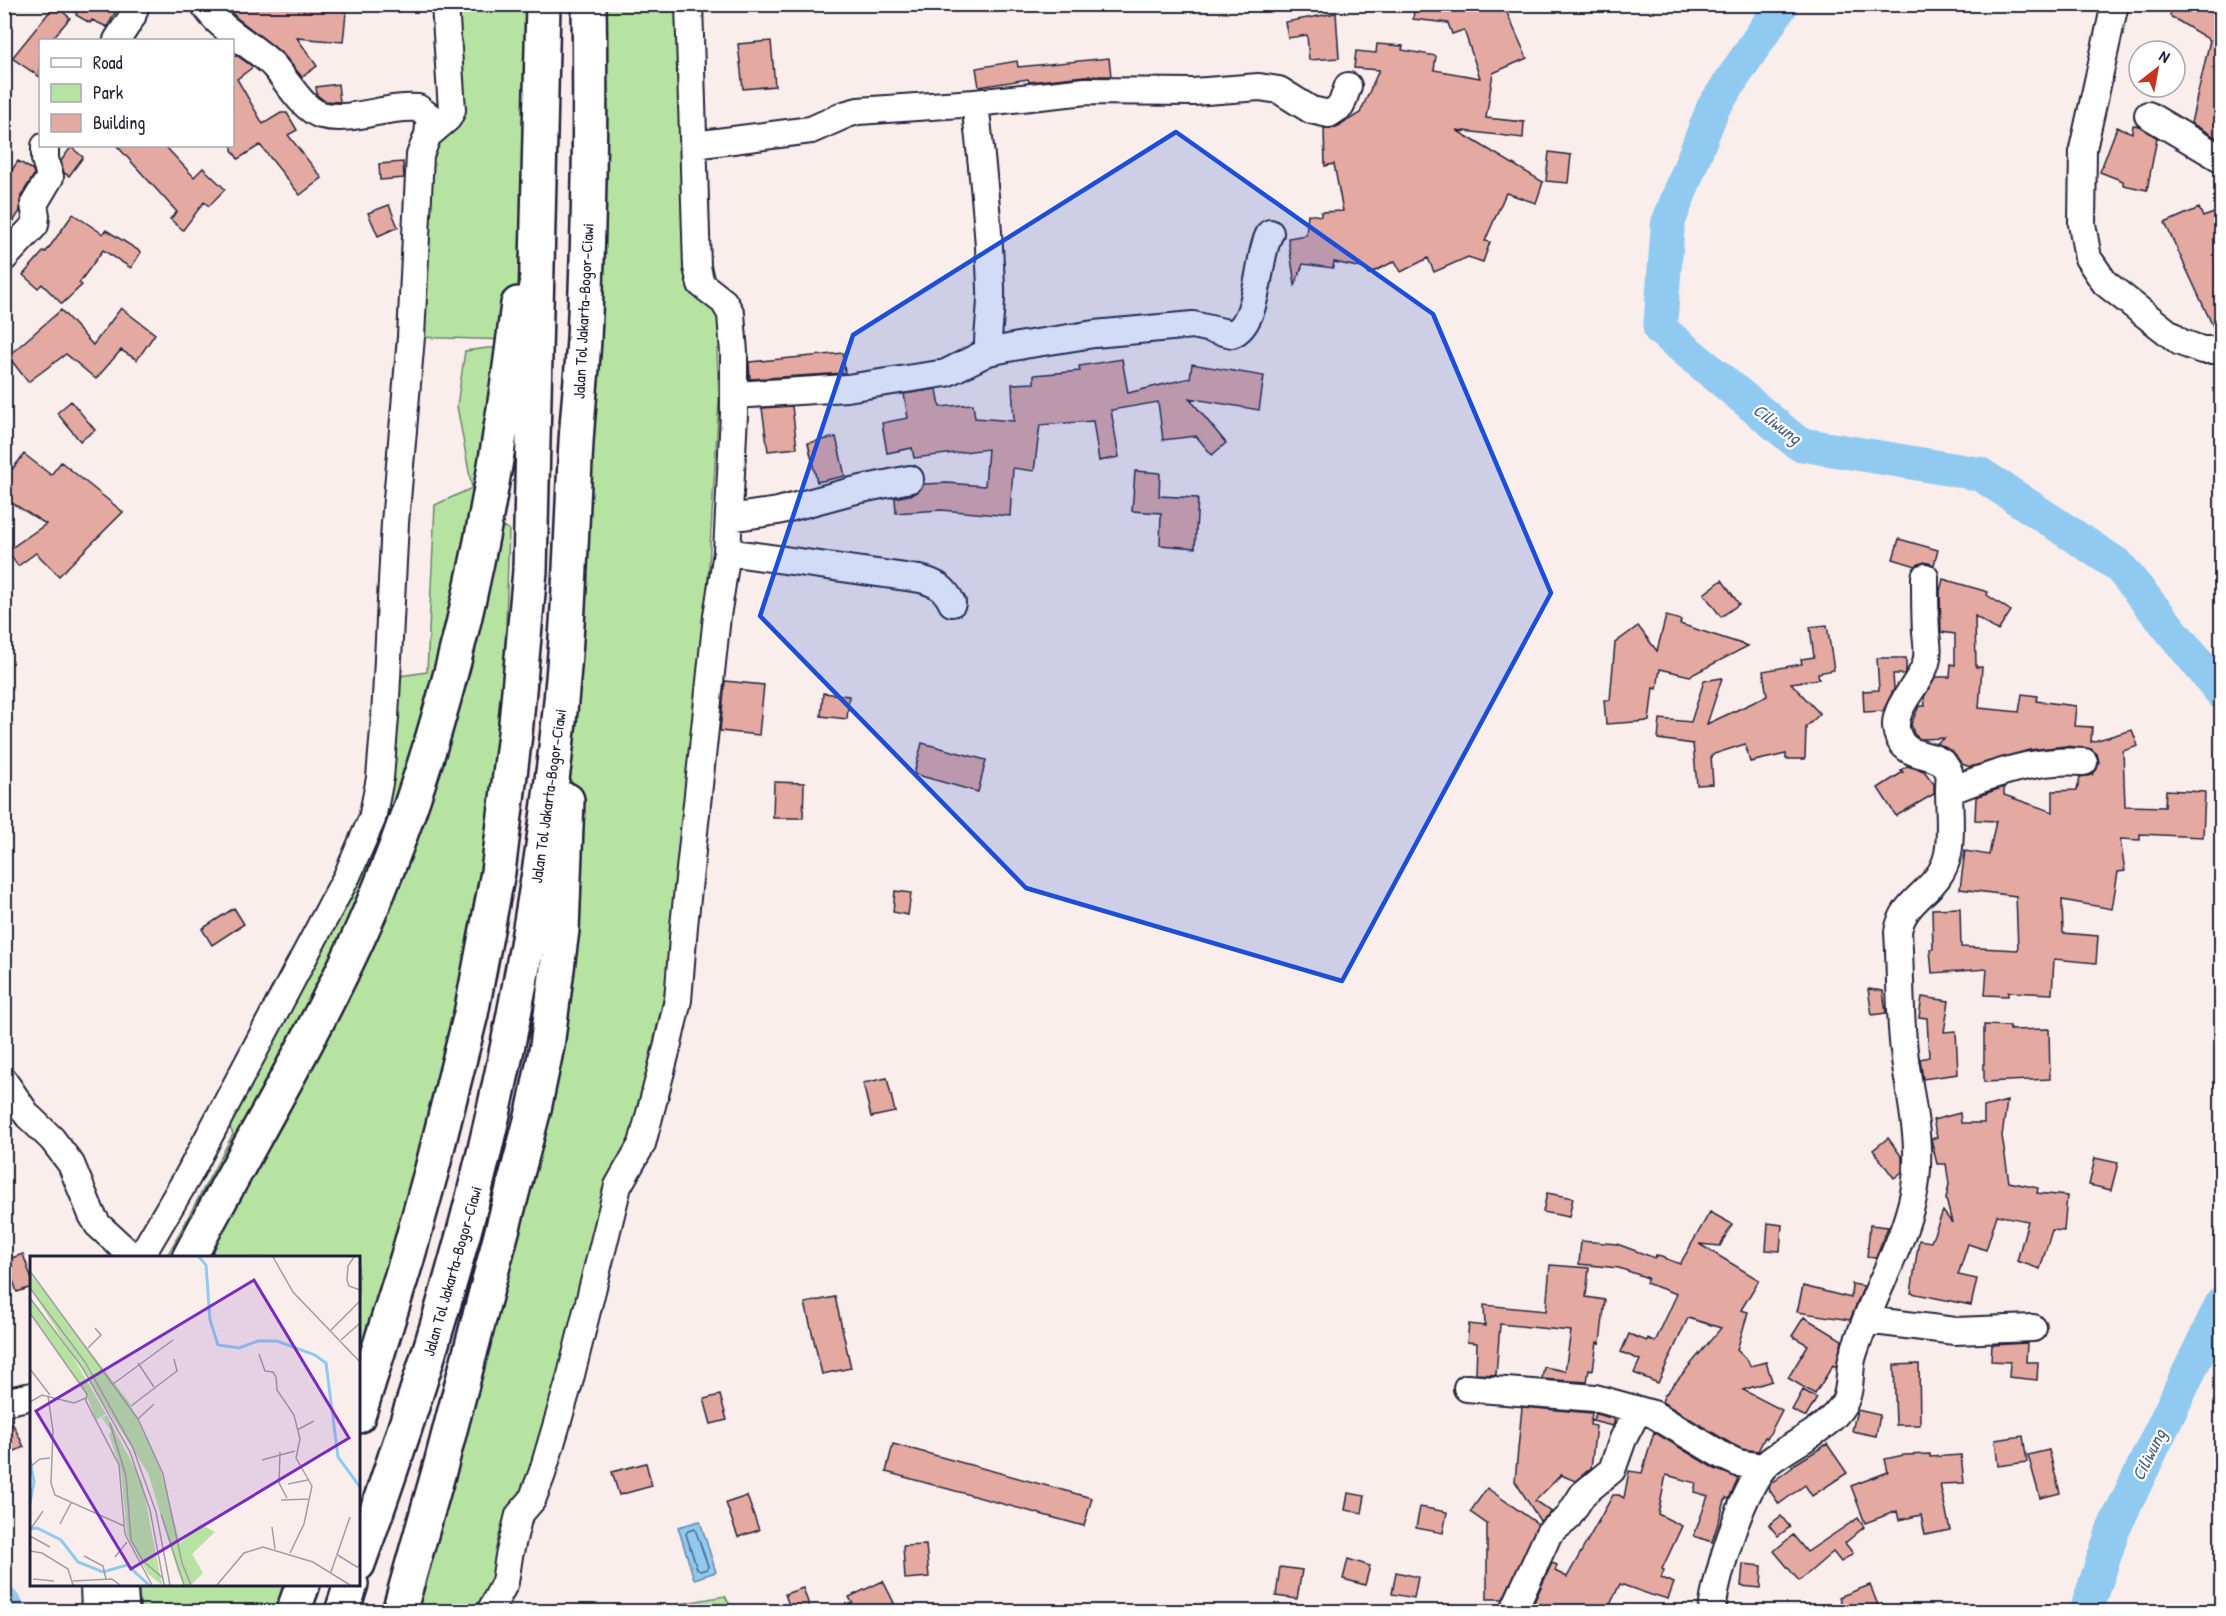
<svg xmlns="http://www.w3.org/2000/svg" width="2226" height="1616" font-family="'Patrick Hand',sans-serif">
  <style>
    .green { fill: #b6e3a1; stroke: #6c826e; stroke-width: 1.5 }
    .water { fill: #91caf1; stroke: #6587a8; stroke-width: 1.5 }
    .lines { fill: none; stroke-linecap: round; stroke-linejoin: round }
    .shore { stroke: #4e6584; stroke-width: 1.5 }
    .river { stroke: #91caf1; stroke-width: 34 }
    .building { fill: #e4aaa2; stroke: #22223b; stroke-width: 1.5 }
    .minor-casing { stroke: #22223b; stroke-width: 30 }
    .highway-casing { stroke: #22223b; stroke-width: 38 }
    .minor { stroke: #fff; stroke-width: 26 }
    .highway { stroke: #fff; stroke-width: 33 }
    .marked { fill: #1d4ed8; fill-opacity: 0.2; stroke: #1d4ed8; stroke-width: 4.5; stroke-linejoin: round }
    .labels { text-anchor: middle; stroke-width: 4.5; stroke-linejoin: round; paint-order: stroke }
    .street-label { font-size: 16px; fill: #22223b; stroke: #fff }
    .water-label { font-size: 18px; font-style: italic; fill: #495d7b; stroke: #fff }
    .inset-river { fill: none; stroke: #91caf1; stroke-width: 3 }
    .inset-road { fill: none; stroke: #a49ca5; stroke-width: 1.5 }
    .view { fill: #7b2cbf; fill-opacity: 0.15; stroke: #7b2cbf; stroke-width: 3 }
    .inset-edge { fill: none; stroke: #22223b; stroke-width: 3 }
  </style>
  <rect width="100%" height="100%" fill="#faeeec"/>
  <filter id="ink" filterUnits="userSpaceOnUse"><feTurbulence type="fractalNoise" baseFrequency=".0167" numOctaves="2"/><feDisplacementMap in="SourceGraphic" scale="12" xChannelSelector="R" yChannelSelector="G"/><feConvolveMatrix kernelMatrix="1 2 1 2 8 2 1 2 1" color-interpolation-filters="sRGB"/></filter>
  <g filter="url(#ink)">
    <path class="green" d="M445,5h98l-12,199 -20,136 -100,-3 8,-164 29,-55z
      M589,5h99l24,288 22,60 -17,-4 2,51 -11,180 -29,298 -13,109 -24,103 -73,293 -79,228 -91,1 148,-566z
      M488,348h23l-27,173 25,8 -11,343 -139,544 -1,-158h-192l67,-124 -10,-21 149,-284 28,-153 27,-4 8,-167 37,-17 -15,-82 8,-55z
      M93,1585h210l-11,27 -197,-1z
      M725,1596l8,15h-94z"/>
    <path class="water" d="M700,1521l16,51 -22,7 -16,-52z"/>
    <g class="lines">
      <path class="shore" d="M695,1529l13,37 -1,3 -7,2 -3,-2 -11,-35 2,-3z"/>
      <path class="river" d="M1782,4l-69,104 -45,115 -8,106 139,115 181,30 138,91 104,128
        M4,1604l5,8
        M2086,1612l27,-82 109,-227"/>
    </g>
    <path class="building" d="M60,4h60l-13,23 -15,-7 -2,3 -14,-8 1,-2z
      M223,4h124l-4,38 -46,-4 20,28 -15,11 -19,-23 -46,-36z
      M1415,4h88l24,54 -34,15 -7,45 38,4 -1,16 -67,-8 87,52 -7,21 -30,-10 -21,48 5,1 -7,20 -15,-5 -34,15 -6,-14 -27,14 -6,-11 -26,13 -2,-5 -33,-7 -1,6 -30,-4 -8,21 -7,-47 18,-3 2,-21 13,2v-4l22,-1 -9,-47 -9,2 -1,-38 13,-1 23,-14 19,-43 -25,-2 2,-17 20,2 1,-9 26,2 -1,4 34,6 -2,14 46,8 -16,-48 -12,4 -4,-11 -35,-4z
      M2172,4h50v137l-31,-18 19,-83 -40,-24z
      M55,5l15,13 -19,22h-11v37l-28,-19z
      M1336,13l3,45 -30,2 -2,-25 -19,3 -3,-16z
      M771,41l4,45 -32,3 -5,-45z
      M236,55l17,12 -16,12 26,45 18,-11h6l10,17 -9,5 34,43 -22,17 -40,-50 -22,14 -6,-9v-93z
      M1109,58l2,18h-27l-55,6 -1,-3 -49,8 -3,-19 41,-7 1,6z
      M338,84l2,18 -15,-1 -8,-6 -1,-8z
      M2133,125l6,1 18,12 -10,52 -24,-5v-4l-23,-9 17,-45 15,6z
      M117,146h48l29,31 9,-9 22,21 -16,17 -5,-4 -21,28 -13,-11 7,-7z
      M71,147l12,10 -14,19 -5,-3 -3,-12z
      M1549,152l22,3 -3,28 -22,-2z
      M18,161l15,9 1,5 -13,21 -1,15 -16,25v-54z
      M403,162l1,16 -24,2 -1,-16z
      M389,205l9,22 -20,9 -10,-23z
      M2199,208l4,9 19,-7v125h-5l-52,-112z
      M73,214l30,20 3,-4 35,22 -10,16 -28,-18 -24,33 3,2 -20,19 -20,-20 -4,4 -15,-13 21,-24 2,1z
      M121,308l34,26 -18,26 -16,-10 -25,29 -30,-25 -38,28 -20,-26 53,-46 32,35z
      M843,353l2,20 -95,6 -1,-17z
      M1122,359l6,34 62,-15 2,-14 72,12 -5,34 -70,-12 37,45 -14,12 -16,-19 -33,4 -5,-38 -47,8 8,47 -20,4 -6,-40 -53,4 -6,46 -21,-3 -3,48 -69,-6 -45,3 -1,-15 19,-4 5,-3 5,-7 23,-1 38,3 3,-37 -74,9 -2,-10 -25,5 -5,-30 26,-5 -4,-24 33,-5 3,18 33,-3 2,14 39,3 -2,-37 22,-1v-8l46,-4 -1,-5z
      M71,401l24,29 -15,11 -23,-28z
      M792,406l5,42 -29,3 -6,-43z
      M836,437l9,39 -28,6 -9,-39z
      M24,454l27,21 10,-13 62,50 -64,64 -23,-23 -18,13 -11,-15 39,-27 -42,-26v-18z
      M1135,471l25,2 -1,23 39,2 -3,50 -35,-3 1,-32 -29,-2z
      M1899,539l39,11 -4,15 -10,-3 -8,4 -23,-7z
      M1943,579l45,13 -1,3 24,16 -13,20 -23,-15 1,51h6l-3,41 40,4 3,-18 15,2 -1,5 40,5 -2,20 18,1 -1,15 41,-12 6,16 -15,5 2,55 40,1 1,-17 39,2 -2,45 -63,-3v6l-20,-1 5,32 -7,1 -6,37 -50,-9 1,33 35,3 -2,27 -42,-4 -2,35 -44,-2v4l-23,-1 2,-26 -55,4 -2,-24h3l-1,-40 28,-1 1,39 57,3 -2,-54 -56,-7 5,-38 24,4 7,-34 -21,-1 1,-23 28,-10v8l49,17v-21l24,-1 3,-13 12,-2 5,-6 2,-7 -2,-8 -6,-5 -25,-3 -37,4 -59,17 -8,-3 -9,-12 -16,-9 7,-5 -24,1 -6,-5 -3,-10 8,-18h6l-1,-9 12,-20h14l1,-13 4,1v-31l-14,-2 -1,-41z
      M1722,580l17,24 -18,13 -17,-23z
      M1666,616l15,4 -1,4 68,22 -58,30 -30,-7 -3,20 -4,-1 -4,33 -43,3 -2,-24h6l5,-57 23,-17 19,25z
      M1827,625l7,45 -16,3 1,6 -28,4 29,31 -14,13 -1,32h-19v-5l-36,8 -5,-18 -34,11 2,29 -16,1 -4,-41 -35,-5 2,-20 31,3 13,-41 18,-3 -15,46 60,-28 -4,-25 39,-7 -1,-5 13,-2 -4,-30z
      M1877,658h29v12l-2,4h-11l1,15 -11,22 -19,1 -1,-21 16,-1z
      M725,681l39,4 -5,50 -39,-4z
      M823,693l26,3 -2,23 -26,-3z
      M922,743l64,17 -8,32 -64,-18z
      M1907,766l17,5 10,13v10l-38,22 -18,-28 25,-16 -2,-2z
      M774,782l30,1 -1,35h-30z
      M895,891l16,2 -3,22 -15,-3z
      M234,908l10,16 -32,21 -10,-16z
      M1868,989l15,2 3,22 -14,2z
      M1922,997l27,4 -5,31 12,-1 2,43 -35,5 -3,-20 9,-2 -2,-39 -8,-1z
      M1984,1025l26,1v4l39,-1 1,50 -66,3z
      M887,1078l8,34 -24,5 -8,-34z
      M2007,1101l-5,35 7,46 29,6 -1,5 30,3 -3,35 -12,-1 -12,39 -23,-8 11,-40 -31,-6 -11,35 -18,-6 -10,31 19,4 -6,26 -60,-12 8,-53 12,2 12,-31 9,12 -6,-24 3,-15 -3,-20h-9l-6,-25 6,-2 -4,-17 27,-7 1,10h23v-16z
      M1888,1138l14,19v15l-8,6 -21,-28z
      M2095,1158l23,5 -7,27 -22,-5z
      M1547,1193l26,5 -4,19 -26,-5z
      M1710,1212l22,12 -12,22 -21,-2 60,36 -18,30 7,2 -11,38 11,11 2,5 16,-4 6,19 -29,9 39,20 -15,29 -2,-2 -7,14 -16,-2 -12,-6 -68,-41 2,-6 57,-68 -33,-10 -30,65 -24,-10 6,-13 -19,-8 8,-18 18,7 1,-3 7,4 22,-48 -31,-11 2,-5 -29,-10 -40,-4 2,-23 36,3 38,14 1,-3 24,9z
      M1768,1223l14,2 -2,26 -14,-1z
      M1870,1225l18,2 -12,31 -9,-1z
      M23,1254l9,26v7l-15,5 -11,-32z
      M1550,1265l39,3 -3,29 19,3 -5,43 -3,-1 -4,28 -4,-1 -2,13 -45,-3 2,-12 21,4 6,-40 -71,-7 -4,51 -20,-1 1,-31 -10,-1 2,-18 16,2 -1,-21 62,6z
      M1852,1284l12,2 -14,34 -53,-8 6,-26 48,12z
      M835,1297l16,71 -29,6 -17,-71z
      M1804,1317l38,23 -6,27 -3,-2 -18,29 -27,-16 20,-33 -16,-9z
      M2027,1343l-1,19h12l-1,18 -28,-3 1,-15 -19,-1 1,-16z
      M1919,1364l1,61h-24l-2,-60z
      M1803,1390l14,8 -11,19 -14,-7z
      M720,1395l7,25 -16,4 -7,-25z
      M1522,1407l70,6 -2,12 6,1 -5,42 -16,13 -14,-6 -26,26 17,11 -12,9 -25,-40z
      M1857,1410l23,5 -4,21 -24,-5z
      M1596,1414l19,5 -2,7 -21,-5z
      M9,1416l15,31 -20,9v-39z
      M1654,1432l61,37 23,9 -9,21 -3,-1 -14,44 -18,-6 14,-40 -14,-4 2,-9 -30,-8 -8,39 24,12 -20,43 2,1 -3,8 13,5 -6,16 -13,-4 -1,1 -34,-12 -13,27h-77l22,-48 5,2 -2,6 12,6 46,-82h6l5,3 5,-27 13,2z
      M2023,1436l4,26 -29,4 -3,-26z
      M893,1444l199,54 -8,28 -198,-54z
      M1827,1444l20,29 -35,23 -7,-11 -26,19 -11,-16 3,-5 22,-16 -1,-1z
      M2049,1450l11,43 -20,5 -12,-43z
      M1930,1454v3l31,-2 3,28 -24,1 10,46 -25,5 -4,-20 -22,5 -2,-9 -32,12 -14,-37 37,-14 -3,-13 19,-4z
      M646,1463l6,23 -33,9 -7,-23z
      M1487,1488l51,36 -35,75h-16v-75l-17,-12z
      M1348,1493l17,3 -3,17 -17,-3z
      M747,1496l12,34 -21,7 -12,-34z
      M1420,1507l27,5 -4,21 -27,-5z
      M1781,1516l9,11 -12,9 -9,-11z
      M1858,1518l6,9 -19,16 8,10 -12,9 -8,-10 -34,29 -25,-30 19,-16 14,17z
      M926,1545l3,32 -24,2 -2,-33z
      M1348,1559l22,7 -5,19 -22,-6z
      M1743,1564l19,2 -1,22 -20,-2z
      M1280,1567l22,3 -5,29 -21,-3z
      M1396,1572l22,5 -4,21 -22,-4z
      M883,1581l11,22 -18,8h-19l-8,-14z
      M1870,1585l8,20 -17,6h-16l-6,-14z
      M803,1588l8,23h-20l-6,-17z"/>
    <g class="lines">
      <defs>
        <path id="minor" d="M204,4c16,27 48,40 69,61 13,14 29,44 48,50 32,8 65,-10 97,-7l12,9 -2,18
          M2115,4l-32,145 -1,75 6,34 17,25 75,59 22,8h20
          M117,40l15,-23 4,-13
          M975,103c7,61 14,123 16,185 1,21 -4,44 -3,64
          M2148,115l74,44
          M694,145l117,-15 36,-16 11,-3 117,-8 111,-12 107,1 66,-5 20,3 32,20 18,4 12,-8 7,-20
          M4,258l31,-33 1,-9 -2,-12 16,-27 -5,-18v-13
          M734,395l113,-7 99,-15 42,-21 36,-7 70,-11 99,-9 39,9c28,-10 25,-80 38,-101
          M729,518l49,-7 74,-20 58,-12
          M727,552l193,27c16,4 25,9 32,24
          M1949,791c43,-17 88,-33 135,-29
          M4,1081l24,35 24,23 19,25 21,51 6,10 36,33
          M140,1258l48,-82 135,-255 24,-45 25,-57 8,-41 5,-61 10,-194 16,-186 9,-182 8,-20 20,-17 4,-8 -7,-106
          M1866,1320l89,11 78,-3
          M1467,1388l128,10 58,16 70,42 15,7 24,4
          M4,1402l28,-6
          M94,1584l1,28
          M490,1612l15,-30 4,-26 10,-41 13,-15 10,-26 27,-91 49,-197 24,-42 25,-96 11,-48 6,-74 33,-310 10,-64 7,-138v-61l-3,-39 -7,-12 -23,-18 -4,-17 -8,-263
          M1513,1612l36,-79 18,-14 16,-25 29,-24 11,-31 15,-29
          M1712,1612c3,-34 32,-131 58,-151 23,-18 58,-31 74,-58 7,-12 5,-30 8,-44 3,-12 8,-23 12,-34 16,-44 41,-86 50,-132 9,-45 -3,-90 -9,-134 -6,-42 -4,-85 -7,-127 5,-35 42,-40 50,-78 4,-21 1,-43 1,-64 0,-5 1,-13 0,-18 -1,-2 -4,-6 -5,-8 -14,-13 -39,-4 -47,-31 -7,-25 23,-48 29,-70 3,-10 1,-20 0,-31 -1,-18 -1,-37 -1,-55"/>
        <path id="highway" d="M189,1258c57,-109 121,-214 172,-326 88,-196 132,-416 157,-628
          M358,1416l49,-157 25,-90 39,-155 27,-142 17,-138 15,-163 13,-567
          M358,1564c53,-148 101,-297 135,-450 29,-129 52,-262 66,-393 10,-93 12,-186 17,-279 2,-34 6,-68 8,-103 5,-111 7,-223 5,-335
          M120,1584l2,28
          M293,1612l10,-28
          M342,1612l9,-28
          M399,1612l42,-148 93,-355 13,-63 15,-116 5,-130"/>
      </defs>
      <use href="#minor" class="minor-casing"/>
      <use href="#highway" class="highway-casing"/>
      <use href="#minor" class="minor"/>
      <use href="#highway" class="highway"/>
    </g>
  </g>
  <path class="marked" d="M1176,132l257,182 118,279 -209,388 -316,-93 -266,-272 93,-281z"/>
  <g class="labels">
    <g class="street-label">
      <text transform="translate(583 311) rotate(-87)" y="6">Jalan Tol Jakarta–Bogor–Ciawi</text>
      <text transform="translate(548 796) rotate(-82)" y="6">Jalan Tol Jakarta–Bogor–Ciawi</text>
      <text transform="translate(452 1271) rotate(-74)" y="6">Jalan Tol Jakarta–Bogor–Ciawi</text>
    </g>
    <g class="water-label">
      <text transform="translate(1777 424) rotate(37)" y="6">Ciliwung</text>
      <text transform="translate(2149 1455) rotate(-64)" y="6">Ciliwung</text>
    </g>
  </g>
  <g transform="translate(30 1256)">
    <rect width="330" height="330" fill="#faeeec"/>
    <path d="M0,17l99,129 31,66 20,75 21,-19 14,8 -23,22 11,19 -12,12h-7l-6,-13 -30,-99 -118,-185zM0,41l39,53 37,64 -10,6 -9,-24 -57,-83zM77,159l35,67 20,103 -14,-11 -21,-39 -6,-65 -12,-35 2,-4 -9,-13z" fill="#b6e3a1"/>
    <path class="inset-river" d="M169,1l7,8 4,55 8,25 21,3 19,-7h19l38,14 11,8 12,94 22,30M0,203l4,23 -4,21M0,273l7,-1 24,12 17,22 25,10 24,-7 22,20"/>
    <path class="inset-road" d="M243,1l20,35 67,70M324,1l-6,9 -1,14 2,6 11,4M0,15l108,148 25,55 19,89 9,22M0,32l55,74 48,86 23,64 14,73M0,42l52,69 48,85 20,58 14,75M0,57l57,81 -1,7 33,64 6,69 27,51M301,74l29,-29M311,84l19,-17M58,92l13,-13 -6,-7M229,98l6,17 8,1 3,5 1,13 17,25 6,24 -4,19 16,28 -8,38 -14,29M108,107l16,24M0,113l20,26M83,128l60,-44M18,140l5,35 -2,52 4,12 69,31M0,146l12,-7 32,8 12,-5M101,150l46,-35 -3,-12M108,163l16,-15M80,167l16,53 5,64 12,21 21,18M267,174l17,-9M250,196l-1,31 8,15M232,204l33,-9M0,211l10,-8 10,-1M258,228l20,-4M251,244l29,-1M131,258l23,71M30,268l11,-21M242,271l3,22M0,274l13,-19M0,280l20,11M0,295l12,2 26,16 5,16M306,298l21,13 3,-2M54,300l19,10 3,13M85,301l12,-15M301,316l19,-55M3,323l21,2M43,325l39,-2 8,6M187,329l27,-32 19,-6 50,15 37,23"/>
    <path class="view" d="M224,24l95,158 -218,131 -95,-158z"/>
    <rect width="330" height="330" class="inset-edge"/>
  </g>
  <rect width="2226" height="1616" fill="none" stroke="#fff" stroke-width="24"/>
  <rect x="12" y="12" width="2202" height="1592" fill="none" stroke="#22223b" stroke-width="2" filter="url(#ink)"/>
  <rect x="39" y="39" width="195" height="108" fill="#ffffff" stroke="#a7a7b1" stroke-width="1.5"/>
  <rect x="51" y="58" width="30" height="9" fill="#ffffff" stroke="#a7a7b1" stroke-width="1.5"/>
  <text x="93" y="69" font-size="18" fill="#22223b">Road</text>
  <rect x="51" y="84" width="30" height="18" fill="#b6e3a1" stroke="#a7a7b1" stroke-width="1.5"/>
  <text x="93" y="99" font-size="18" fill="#22223b">Park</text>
  <rect x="51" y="114" width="30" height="18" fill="#e4aaa2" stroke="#a7a7b1" stroke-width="1.5"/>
  <text x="93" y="129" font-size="18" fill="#22223b">Building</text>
  <g transform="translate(2157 69) rotate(31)"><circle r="28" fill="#ffffff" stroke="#a7a7b1" stroke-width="1.5"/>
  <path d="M0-4.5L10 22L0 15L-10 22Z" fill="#c8321e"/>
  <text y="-9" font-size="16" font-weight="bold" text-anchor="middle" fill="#22223b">N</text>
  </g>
</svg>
